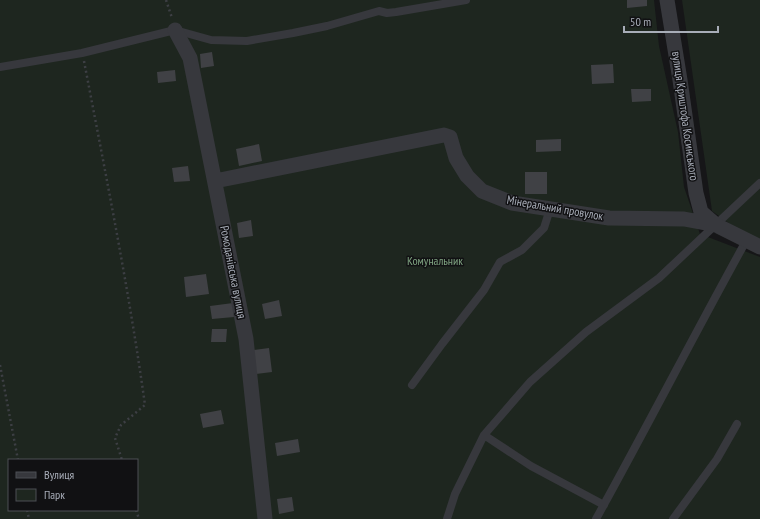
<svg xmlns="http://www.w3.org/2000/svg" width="760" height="519" font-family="'PT Sans Narrow',sans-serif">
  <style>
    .green { fill: #1e261f; fill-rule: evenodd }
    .building { fill: #404145 }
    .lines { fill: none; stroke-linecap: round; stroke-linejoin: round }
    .path { stroke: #3d3f44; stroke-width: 2.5; stroke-dasharray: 2 3; stroke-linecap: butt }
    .service { stroke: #37383d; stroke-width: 8 }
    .minor { stroke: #37383d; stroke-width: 15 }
    .labels { text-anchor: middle; stroke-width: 3; stroke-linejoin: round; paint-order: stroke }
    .street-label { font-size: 12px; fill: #a8adb8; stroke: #111113 }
    .park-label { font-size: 12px; fill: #7fa381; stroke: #111113 }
  </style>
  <rect width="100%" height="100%" fill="#161618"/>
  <path class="green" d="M0,0h654l5,46 19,86 6,55 16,47 60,23v262h-760zM9,460h128v50h-128z
    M682,0h78v241l-16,-7 -32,-23z"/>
  <path class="building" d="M627,0h20v6l-20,2z
    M212,52l2,14 -13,2 -1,-14z
    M613,64l1,19 -22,1 -1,-19z
    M175,70l1,11 -18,2 -1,-11z
    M631,89h20v12l-19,1z
    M561,139v12l-25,1v-12z
    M259,144l3,17 -23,5 -3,-17z
    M188,166l2,15 -16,1 -2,-14z
    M525,172h22v22h-22z
    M251,220l2,16 -14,2 -2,-15z
    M206,274l3,20 -23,3 -2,-20z
    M279,300l3,16 -17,3 -3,-15z
    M233,303l1,14 -22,2 -2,-13z
    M212,329h15l-1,13h-15z
    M269,348l3,24 -16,2 -3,-24z
    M221,410l3,14 -21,4 -3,-14z
    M298,439l2,13 -23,4 -2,-13z
    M292,497l2,14 -15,3 -2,-15z"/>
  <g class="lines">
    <path class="path" d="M166,0l6,18
      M84,61c22,115 45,229 61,344l-24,20 -6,13 7,22
      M0,365l18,95
      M27,510l2,9
      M136,510l3,9"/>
    <path class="service" d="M0,67l82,-14 93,-23 36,10 36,1 46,-8 34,-7 52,-15 8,2 9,-1 70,-12
      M412,385l30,-41 42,-54 16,-28 22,-12 22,-22 6,-19
      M484,435l47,31 73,39
      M447,519l8,-25 29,-59 46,-53 56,-50 73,-54 101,-95
      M596,519c51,-92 99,-186 150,-278
      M673,519l44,-60 20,-35"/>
    <path class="minor" d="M667,0l13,80 16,113 5,19 15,13
      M175,30l15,28 56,281 19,180
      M215,181l229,-46 6,2 6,21 11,18 15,15 30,12 97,15 75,1 32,6 44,22"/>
  </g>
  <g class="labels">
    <g class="street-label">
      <text transform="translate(685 116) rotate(82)" y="4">вулиця Криштофа Косинського</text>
      <text transform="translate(555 208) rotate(10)" y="4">Мінеральний провулок</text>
      <text transform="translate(233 272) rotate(79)" y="4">Ромоданівська вулиця</text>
    </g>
    <g class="park-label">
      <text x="435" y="265">Комунальник</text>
    </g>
  </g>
  <rect x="8" y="459" width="130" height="52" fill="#111113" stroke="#4d4f55"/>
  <rect x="16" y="472" width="20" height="6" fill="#37383d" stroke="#4d4f55"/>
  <text x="44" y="479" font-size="12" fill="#a8adb8">Вулиця</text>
  <rect x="16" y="489" width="20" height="12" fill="#1e261f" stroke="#4d4f55"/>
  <text x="44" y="499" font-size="12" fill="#a8adb8">Парк</text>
  <path d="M624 26v6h94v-6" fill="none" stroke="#a8adb8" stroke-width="2"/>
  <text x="630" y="26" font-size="12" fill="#a8adb8" stroke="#111113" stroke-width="3" paint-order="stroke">50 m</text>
</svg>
